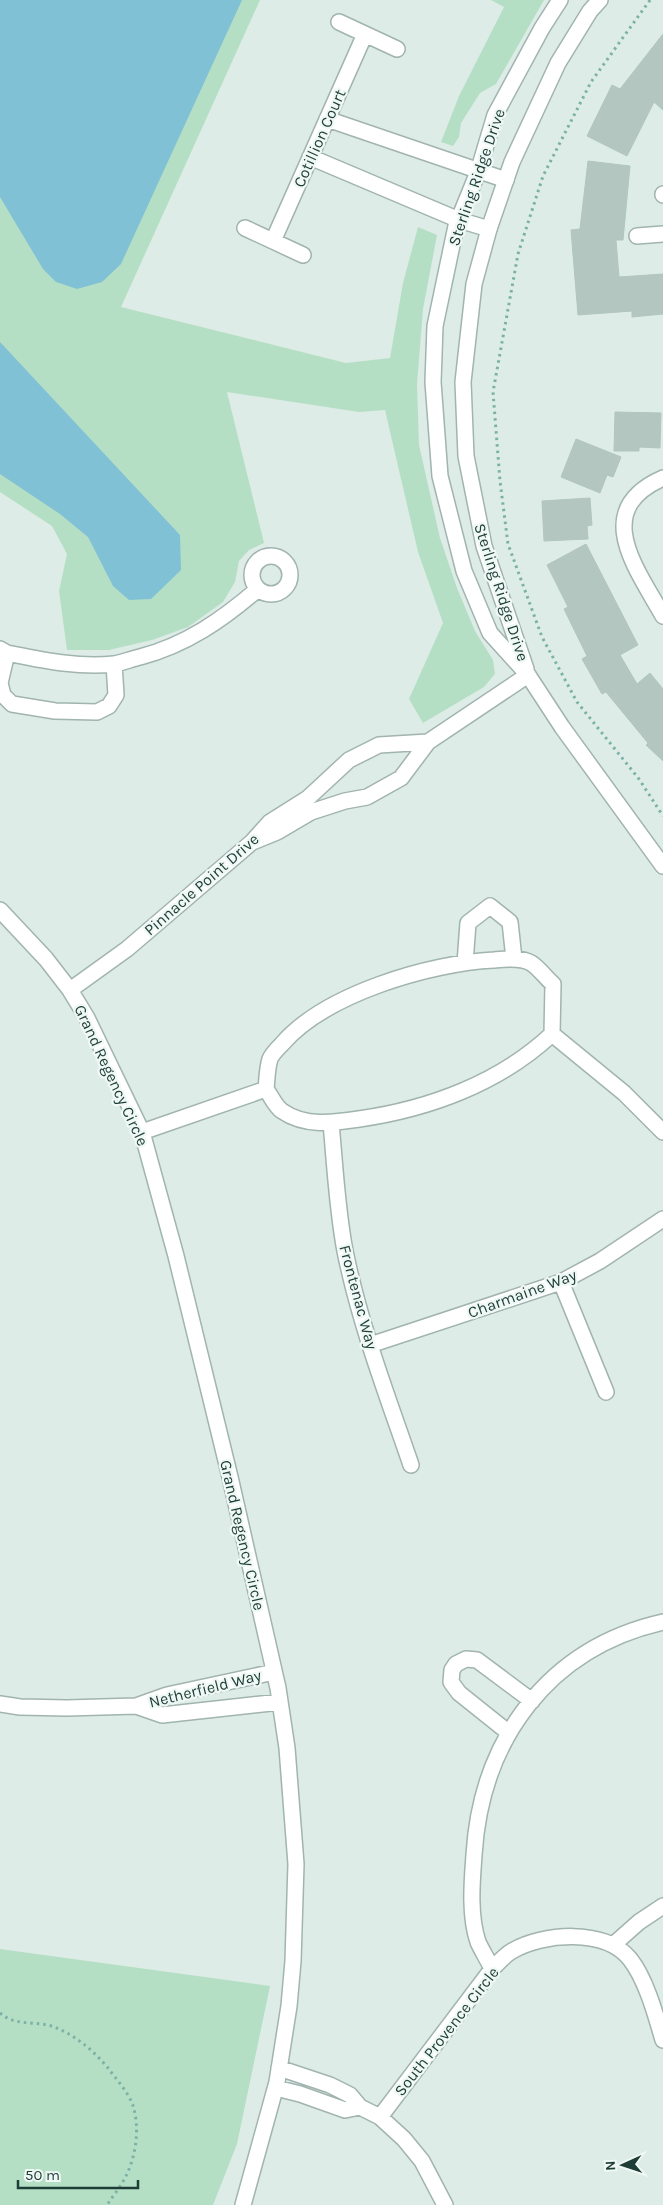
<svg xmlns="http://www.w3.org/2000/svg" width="663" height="2205" font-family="Karla,sans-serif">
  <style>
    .green { fill: #b5dfc4 }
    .water { fill: #81c1d6 }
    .building { fill: #b4c6c0; stroke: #b0c6bf }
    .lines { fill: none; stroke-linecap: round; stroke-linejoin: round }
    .minor-casing { stroke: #a1b4af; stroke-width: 18 }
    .tertiary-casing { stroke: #a1b4af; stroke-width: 18 }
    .path { stroke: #7cb2a6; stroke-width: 3; stroke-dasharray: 2.5 4; stroke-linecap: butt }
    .minor { stroke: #fff; stroke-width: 15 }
    .tertiary { stroke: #fff; stroke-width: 15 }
    .labels { text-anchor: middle; stroke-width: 4.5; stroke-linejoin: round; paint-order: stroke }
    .street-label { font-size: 16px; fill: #1e3d37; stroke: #eff8f4 }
  </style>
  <rect width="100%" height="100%" fill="#deece7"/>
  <path class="green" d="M0,0h260l-139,307 225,56 44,-5 13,-75 15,-56 19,8 -14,74 -6,75 2,61 21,93 17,50 18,43 18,29 2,14 -11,13 -61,36 -14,-24 34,-76 -25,-71 -33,-142 -26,2 -132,-20 37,151 -15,7 -10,11 -4,21 -12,20 -35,25 -36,13 -43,10h-42l-8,-59 8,-37 -15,-28 -52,-34z
    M491,0h53l-48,84 -16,9 -19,30 -2,14 -6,9 -12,-4 18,-46 45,-89z
    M0,1949l270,37 -33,158 -24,61h-213z"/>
  <path class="water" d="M0,0h242l-121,264 -19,18 -25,7 -21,-7 -13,-13 -43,-72z
    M0,342l180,193 1,35 -30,29 -22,1 -16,-14 -25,-49 -28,-23 -60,-40z"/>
  <path class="building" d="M663,34v76l-9,-8 -27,54 -40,-20 25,-51 8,4z
    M588,161l42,5 -7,74h-7l3,37 44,-3v40l-31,3v-6l-54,4 -7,-85 9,-1z
    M615,412l46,1 -1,35 -21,-1v4h-25z
    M576,439l45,18 -8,20 -6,-2 -7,18 -39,-16z
    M590,498l2,27 -5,1 1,13 -44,2 -2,-40z
    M586,544l52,101 -18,10 17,29 13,-11 13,16v72l-17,-16 2,-2 -42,-51 -4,2 -20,-35 5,-3 -23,-47 4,-2 -21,-42z"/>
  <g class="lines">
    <defs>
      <path id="minor" d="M339,22l58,27
        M327,119l179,61
        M310,157l149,63 30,9
        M663,194v1
        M245,228l58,27
        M637,236l26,-2
        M273,241l92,-207
        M663,478c-73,32 -26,91 0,138
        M252 575a19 19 0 1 1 38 0a19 19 0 1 1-38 0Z
        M0,649l7,4c35,7 71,15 107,11 8,-1 17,-5 26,-7 46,-12 82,-37 118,-68
        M7,653l-7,30 3,12 9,9 43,7 42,1 12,-6 7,-11 -2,-31
        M255,841l22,-9 34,-20 34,-11 22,-4 34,-19 27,-36 100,-67
        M0,910l46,49 24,31 17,28 55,114 34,124 54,221 48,211 9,60 9,116 -3,97 -4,45 -12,76 -34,123
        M465,963l3,-40 22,-17 20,16 4,37
        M70,990l57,-41 125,-107 18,-20 38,-24 41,-38 30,-15 49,-3
        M552,1034l72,59 39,39
        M266,1089c1,-9 1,-21 4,-30 2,-5 8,-11 12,-15 43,-50 148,-81 212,-84 11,-1 27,-3 37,3 8,5 15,15 22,21l-1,50
        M266,1089c5,7 9,17 16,22 23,16 51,12 77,8 70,-10 141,-36 193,-85
        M331,1123c4,43 6,86 14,128 15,74 42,144 66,214
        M142,1132l124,-43
        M561,1282l45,110
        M370,1345l191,-63 39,-21 63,-42
        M0,1704l20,3 47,1 69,-2 31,-11 107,-23
        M136,1706l26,9 118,-13
        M509,1733l-50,-40 -8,-11 1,-12 4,-6 10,-5 11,1 55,41
        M613,1945l26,-23 24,-16
        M492,1969c-4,-9 -10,-18 -14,-27 -9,-27 -6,-60 -4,-87 7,-115 74,-207 189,-233
        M279,2068l51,17 20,10 10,12 20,10 24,22 18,22 23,44
        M276,2088l24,6 45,16 15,-3
        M380,2117l112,-148c6,-6 13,-14 20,-18 31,-18 93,-23 118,8 16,20 26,57 33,81"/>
      <path id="tertiary" d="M560,0l-18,28 -47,87 -17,57 -22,54 -21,100 -2,56 7,94 24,95 26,62 38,42 34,52 101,139
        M526,669l-42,-123 -18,-90 -3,-74 11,-98 15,-55 23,-67 46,-99 32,-52 10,-11"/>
    </defs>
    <use href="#minor" class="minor-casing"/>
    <use href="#tertiary" class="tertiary-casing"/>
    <path class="path" d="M650,0l-59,82 -48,94 -25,78 -25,138 7,89 8,63 34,93 35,65 62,77 24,37
      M0,2013c16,14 36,7 54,14 21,8 39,23 54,41 8,11 21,25 25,38 7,21 3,50 -7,70 -5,10 -13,20 -19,29"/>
    <use href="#minor" class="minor"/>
    <use href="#tertiary" class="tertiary"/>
  </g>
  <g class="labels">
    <g class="street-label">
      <text transform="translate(319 138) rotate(-66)" y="6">Cotillion Court</text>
      <text transform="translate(476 177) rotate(-71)" y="6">Sterling Ridge Drive</text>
      <text transform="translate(502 592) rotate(72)" y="6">Sterling Ridge Drive</text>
      <text transform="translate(201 884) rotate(-41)" y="6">Pinnacle Point Drive</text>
      <text transform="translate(112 1075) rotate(65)" y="6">Grand Regency Circle</text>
      <text transform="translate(522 1293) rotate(-20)" y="6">Charmaine Way</text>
      <text transform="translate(359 1297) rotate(75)" y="6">Frontenac Way</text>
      <text transform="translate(243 1535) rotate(77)" y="6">Grand Regency Circle</text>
      <text transform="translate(205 1688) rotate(-14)" y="6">Netherfield Way</text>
      <text transform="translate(446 2031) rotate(-52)" y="6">South Provence Circle</text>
    </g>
  </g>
  <g transform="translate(623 2165) rotate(267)" stroke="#eff8f4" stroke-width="4" paint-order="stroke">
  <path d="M0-4L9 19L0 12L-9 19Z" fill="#1e3d37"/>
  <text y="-8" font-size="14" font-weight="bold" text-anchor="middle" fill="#1e3d37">N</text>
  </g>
  <path d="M18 2180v8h120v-8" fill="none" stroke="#1e3d37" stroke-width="2.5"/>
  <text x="25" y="2180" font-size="15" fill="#1e3d37" stroke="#eff8f4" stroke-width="4" paint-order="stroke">50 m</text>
</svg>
